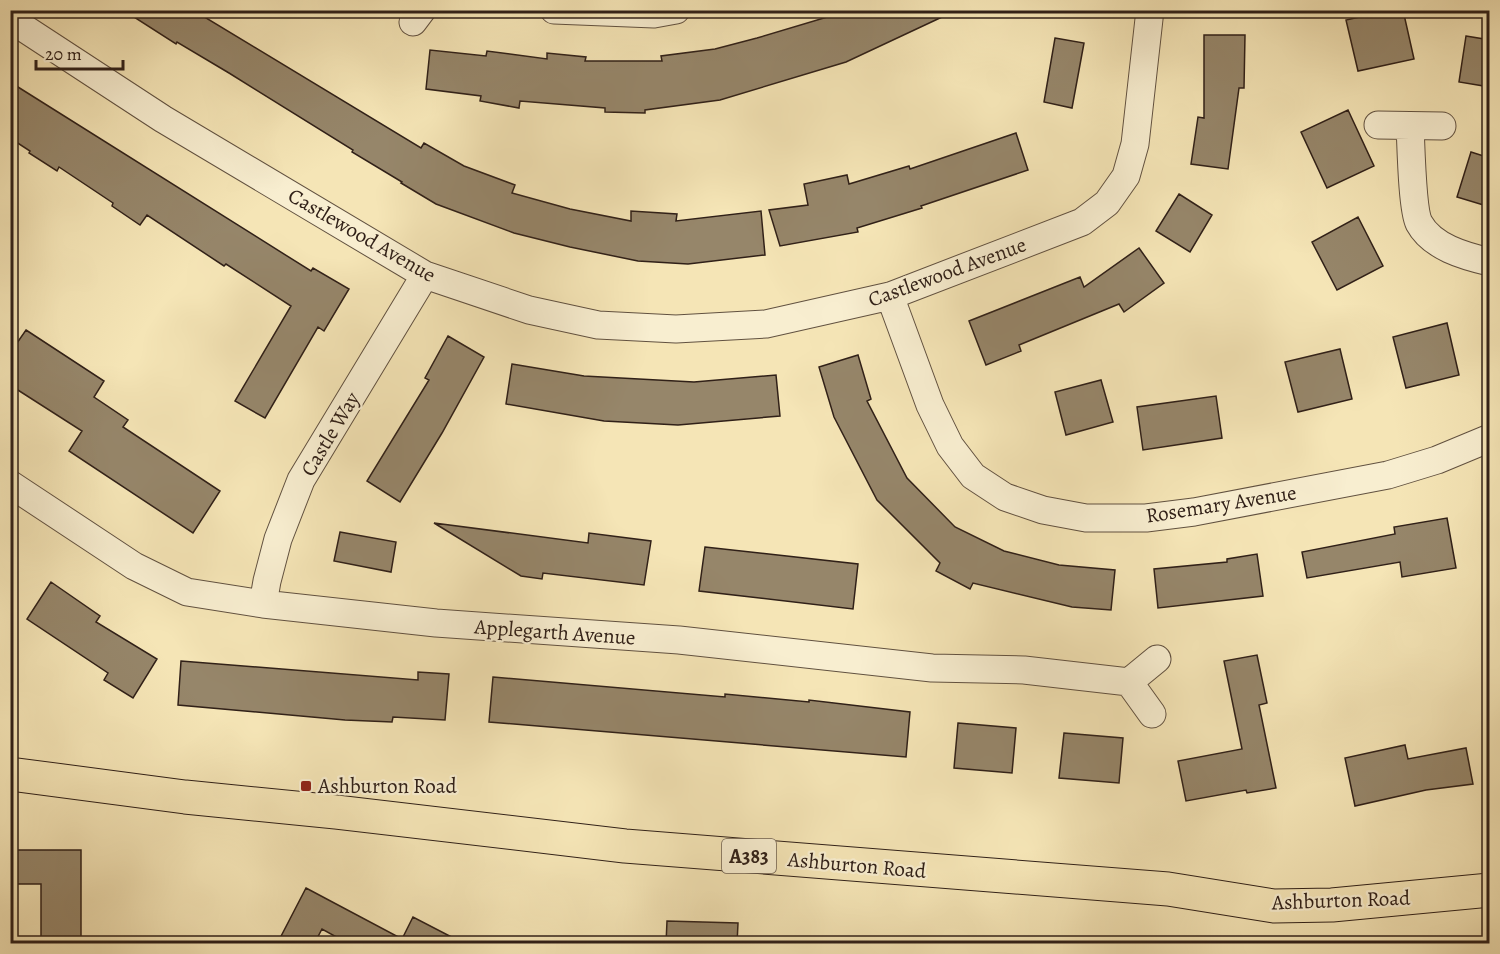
<svg xmlns="http://www.w3.org/2000/svg" width="1500" height="954" font-family="Alegreya,serif">
  <style>
    .building { fill: #96866a; stroke: #302018; stroke-width: 1.5 }
    .lines { fill: none; stroke-linecap: round; stroke-linejoin: round }
    .street-casing { stroke: #615140; stroke-width: 29 }
    .primary-casing { stroke: #302018; stroke-width: 35 }
    .street { stroke: #f8eed0; stroke-width: 27 }
    .primary { stroke: #f5e5b6; stroke-width: 33 }
    .poi-dot { fill: #8f2418; stroke: #f8eed0; stroke-width: 2 }
    .labels { text-anchor: middle; stroke-width: 4.5; stroke-linejoin: round; paint-order: stroke }
    .shield { fill: #f8eed0; stroke: #6c5e4f; stroke-width: 1.5 }
    .shield-label { font-size: 20px; font-weight: bold; fill: #302018 }
    .street-label { font-size: 21px; fill: #302018; stroke: #f8eed0 }
    .poi-label { font-size: 21px; fill: #302018; stroke: #f8eed0; text-anchor: start }
  </style>
  <rect width="100%" height="100%" fill="#f5e5b6"/>
  <filter id="stains"><feTurbulence type="fractalNoise" baseFrequency=".00333" numOctaves="4"/><feColorMatrix values="0 0 0 0 .2 0 0 0 0 .09 0 0 0 0 .02 0 0 0 .5 -.17"/></filter>
  <radialGradient id="worn" r=".72"><stop offset=".6" stop-color="#630" stop-opacity="0"/><stop offset="1" stop-color="#630" stop-opacity=".3"/></radialGradient>
  <path class="building" d="M123,10h70l228,138 3,-5 40,23 51,19 -3,8 58,16 61,12v-10l46,3 -1,7 85,-10 4,44 -77,9 -50,-3 -68,-14 -56,-14 -78,-29 -35,-21 1,-1 -50,-30 1,-2 -124,-77 -52,-31 -1,2z
    M832,10h125l-111,52 -126,38 -75,10v3l-40,-1v-4l-85,-7 -1,7 -39,-7 1,-5 -55,-7 4,-39 56,6 1,-5 60,8v-6l39,4 -1,4h77l-1,-5 54,-7 42,-11 77,-23z
    M1391,10h12l11,49 -56,12 -12,-51z
    M1204,35h41l-1,53h-5l-11,81 -37,-5 7,-47 6,1z
    M1466,36l24,4v47l-31,-5z
    M1055,38l29,5 -12,65 -28,-6z
    M10,82l301,189 2,-3 36,21 -25,42 -6,-4 -53,91 -30,-17 56,-95 -65,-42 -2,2 -77,-51 -7,10 -28,-19 1,-3 -54,-36 -2,4 -28,-18 1,-2 -20,-13z
    M1348,110l26,56 -47,22 -26,-56z
    M1016,133l12,37 -107,36 1,2 -65,20 1,4 -78,14 -11,-36 39,-5 -4,-21 43,-9 2,9 60,-18 1,3z
    M1471,152l19,6v49l-33,-10z
    M1179,194l33,21 -22,37 -34,-21z
    M1358,217l25,49 -46,24 -25,-48z
    M1139,248l25,35 -40,29 -5,-8 -100,41 2,6 -35,14 -17,-44 111,-44 4,10z
    M1447,323l12,52 -53,13 -13,-51z
    M26,330l78,51 -10,16 34,23 -5,7 97,64 -27,42 -124,-82 13,-20 -72,-46v-32z
    M448,336l36,21 -42,76 -42,69 -33,-21 62,-101 -4,-2z
    M1340,349l12,50 -54,13 -13,-50z
    M858,355l13,44 -4,2 40,77 48,49 49,24 55,14 56,5 -4,40 -39,-3 -99,-24 -3,6 -34,-18 4,-8 -63,-63 -43,-83 -15,-50z
    M512,364l72,12 110,6 82,-7 4,41 -102,9 -74,-4 -98,-17z
    M1101,380l12,42 -47,13 -11,-43z
    M1216,396l6,42 -79,12 -6,-43z
    M1447,518l9,50 -54,9 -2,-15 -93,16 -5,-26 93,-18 -1,-7z
    M434,523l154,20 1,-10 62,8 -7,44 -101,-12 -1,6 -21,-3z
    M340,532l56,10 -5,30 -57,-11z
    M705,547l153,17 -5,45 -154,-18z
    M1257,554l6,42 -105,12 -4,-39 73,-7v-3z
    M51,582l49,34 -4,6 61,37 -24,39 -29,-18 4,-7 -81,-54z
    M1257,655l10,48 -8,2 17,83 -29,5 -1,-3 -60,11 -8,-40 64,-12 -18,-88z
    M181,661l237,19v-8l31,2 -4,46 -52,-3 -1,5 -47,-2 -167,-15z
    M493,677l232,20v-3l84,8v-2l101,12 -4,45 -417,-35z
    M958,723l58,5 -4,45 -58,-5z
    M1064,733l59,5 -4,45 -60,-5z
    M1405,745l3,14 58,-11 7,36 -47,6 -71,16 -10,-48z
    M10,850h71v94h-40v-60h-31z
    M306,888l96,51 11,-22 52,27h-116l-27,-15 -8,15h-37z
    M667,921l71,2 -1,21h-71z"/>
  <g class="lines">
    <defs>
      <path id="street" d="M554,10l100,4 22,-4
        M10,19l153,100 262,156 104,35 69,15 78,4 90,-5 124,-28 192,-74 25,-19 19,-27 9,-32 15,-134
        M413,22l9,-12
        M1378,125l64,1
        M1410,126c1,18 2,83 9,97 13,24 45,33 71,39
        M890,296l40,109 20,41 23,30 32,21 38,13 43,8h60l48,-6 194,-37 49,-15 53,-22
        M10,484l124,82 53,26 76,12 173,19 243,17 253,28 92,2 105,12
        M263,604l4,-23 11,-42 23,-59 124,-205
        M1152,714l-23,-32 28,-23"/>
      <path id="primary" d="M10,774l175,23 151,15 289,34 543,43 106,17 58,-1 158,-15"/>
    </defs>
    <use href="#street" class="street-casing"/>
    <use href="#primary" class="primary-casing"/>
    <use href="#street" class="street"/>
    <use href="#primary" class="primary"/>
  </g>
  <rect class="poi-dot" x="300" y="780" width="12" height="12" rx="3"/>
  <g class="labels">
    <rect class="shield" x="722" y="839" width="54" height="34" rx="4.5"/>
    <g class="shield-label">
      <text x="749" y="863">A383</text>
    </g>
    <g class="street-label">
      <text transform="translate(362 235) rotate(30)" y="7">Castlewood Avenue</text>
      <text transform="translate(947 272) rotate(-20)" y="7">Castlewood Avenue</text>
      <text transform="translate(330 434) rotate(-59)" y="7">Castle Way</text>
      <text transform="translate(1221 504) rotate(-9)" y="7">Rosemary Avenue</text>
      <text transform="translate(555 632) rotate(4)" y="7">Applegarth Avenue</text>
      <text transform="translate(857 865) rotate(5)" y="7">Ashburton Road</text>
      <text transform="translate(1341 900) rotate(-2)" y="7">Ashburton Road</text>
    </g>
    <g class="poi-label">
      <text x="318" y="793">Ashburton Road</text>
    </g>
  </g>
  <rect width="1500" height="954" fill="none" stroke="#f5e5b6" stroke-width="36"/>
  <rect x="12" y="12" width="1476" height="930" fill="none" stroke="#302018" stroke-width="3"/>
  <rect x="18" y="18" width="1464" height="918" fill="none" stroke="#302018" stroke-width="1.5"/>
  <path d="M36 60v9h87v-9" fill="none" stroke="#302018" stroke-width="3"/>
  <text x="45" y="60" font-size="18" fill="#302018" stroke="#f8eed0" stroke-width="4.5" paint-order="stroke">20 m</text>
  <rect width="100%" height="100%" filter="url(#stains)"/>
  <rect width="100%" height="100%" fill="url(#worn)"/>
</svg>
